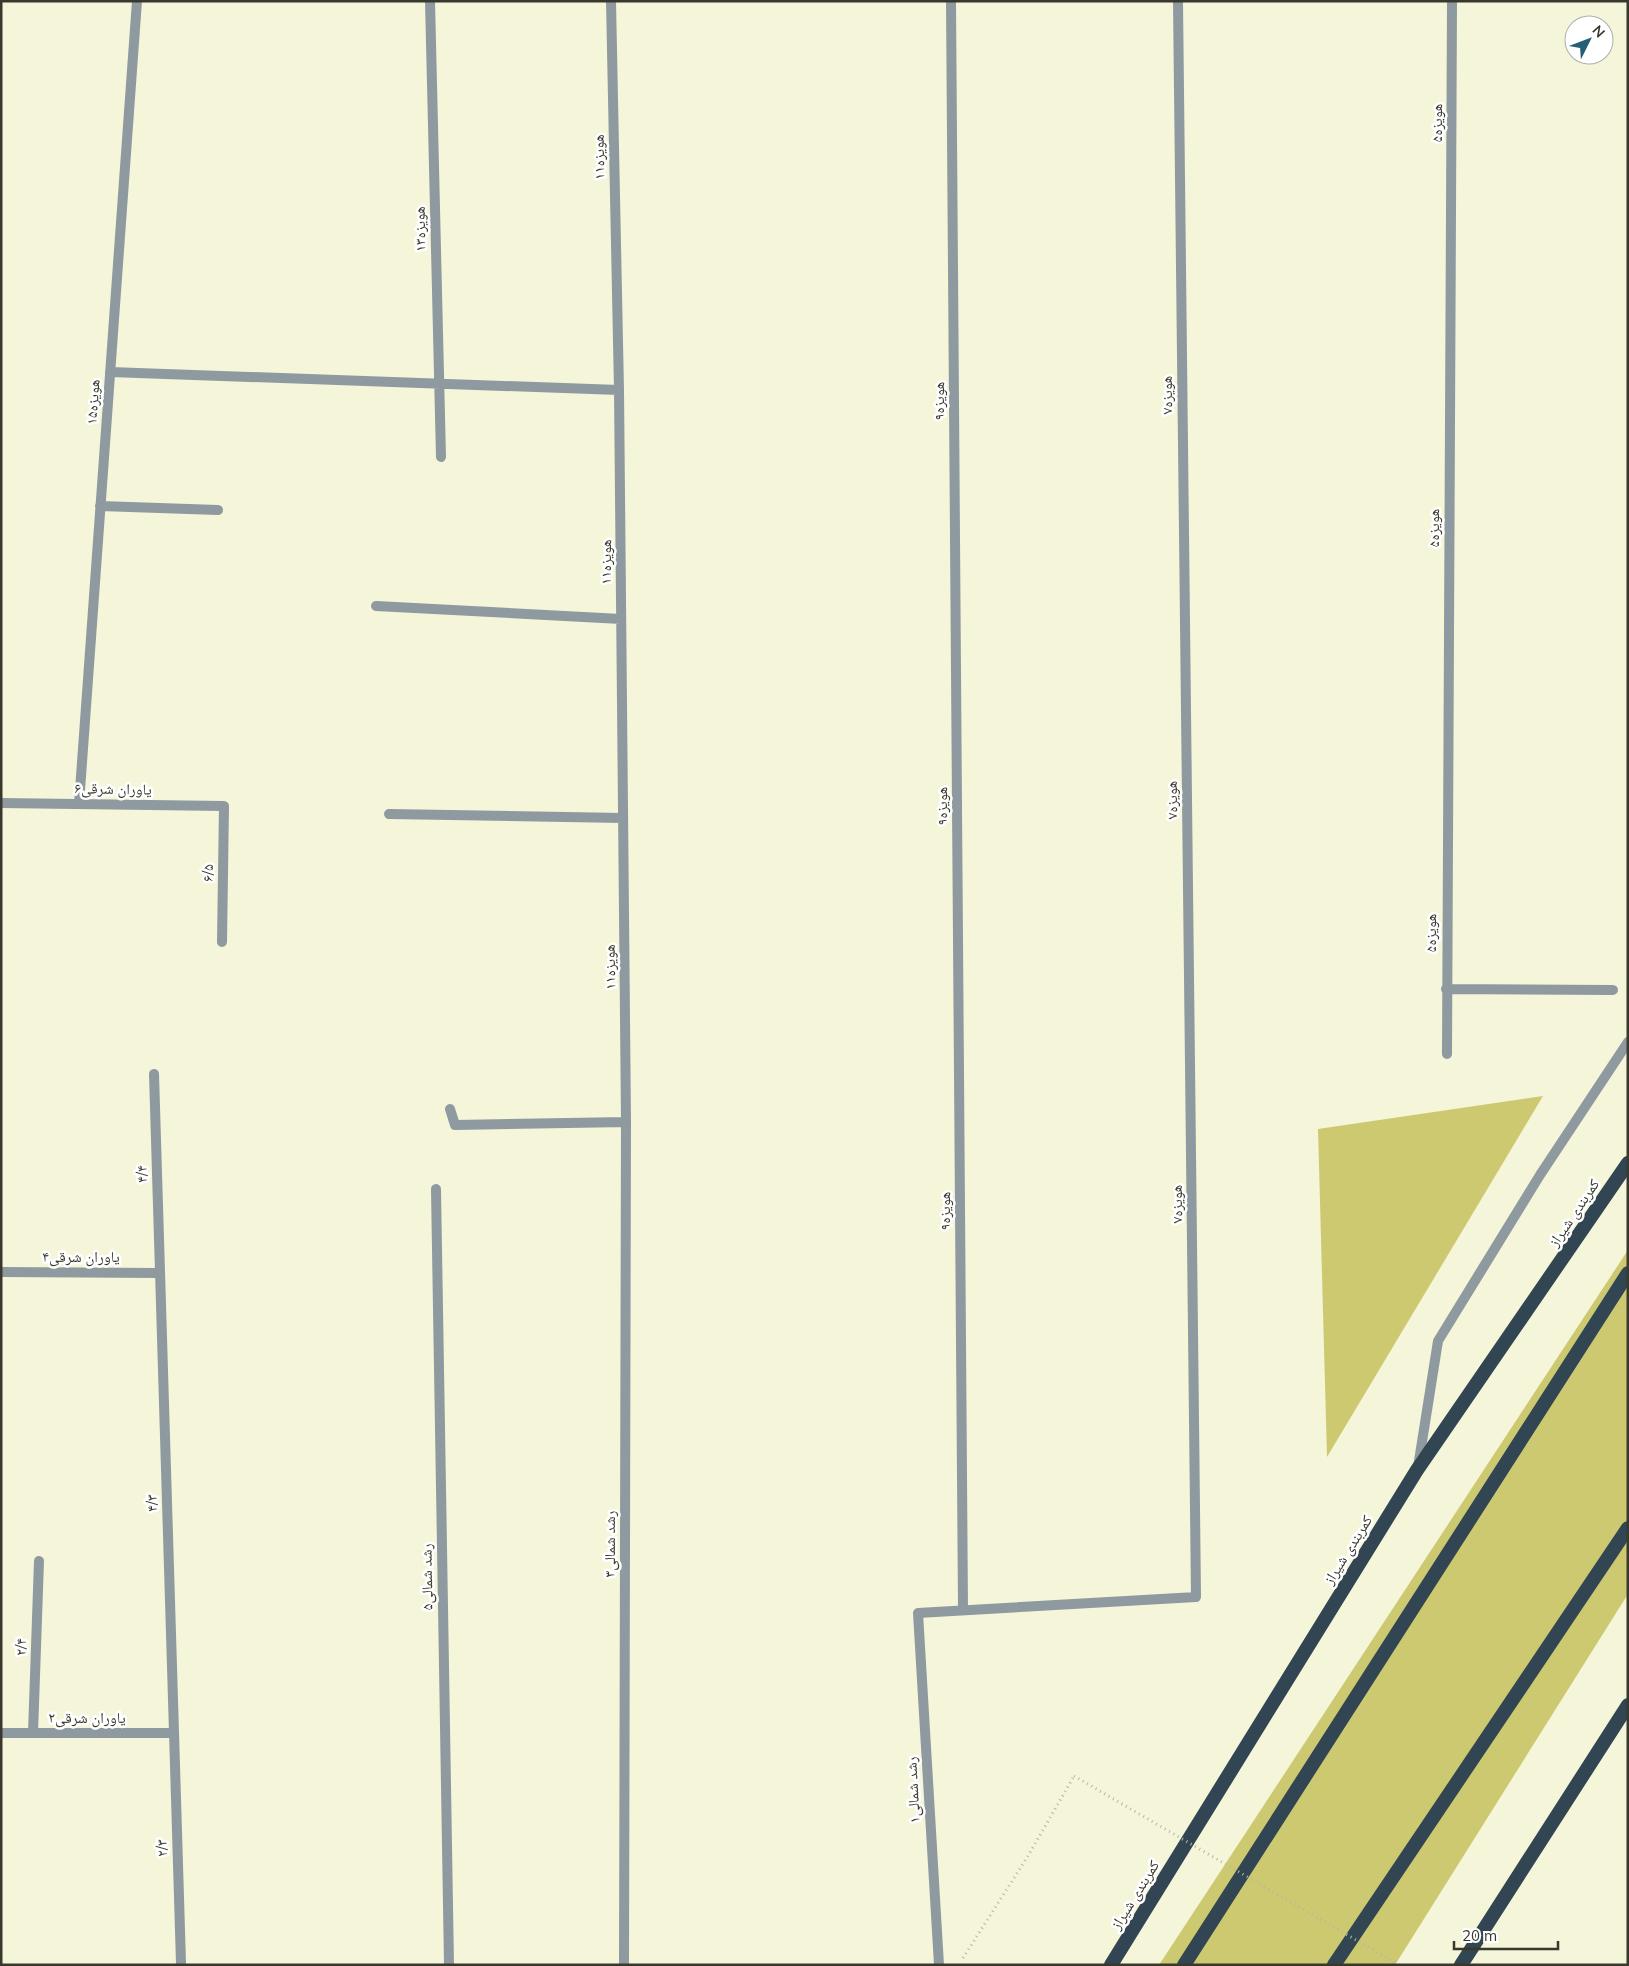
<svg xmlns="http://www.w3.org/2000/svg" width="1629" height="1966" font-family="Mulish,'Noto Naskh Arabic',sans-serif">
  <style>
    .forest { fill: #cdc971 }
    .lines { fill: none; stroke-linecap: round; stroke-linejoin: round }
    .path { stroke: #b8b8a2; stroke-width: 3; stroke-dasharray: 1 4; stroke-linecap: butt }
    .minor { stroke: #8f9aa0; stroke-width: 10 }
    .tertiary { stroke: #8f9aa0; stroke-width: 10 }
    .trunk { stroke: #314652; stroke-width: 14 }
    .path-bridge { stroke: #b8b8a2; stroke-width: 3; stroke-dasharray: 1 4; stroke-linecap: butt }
    .labels { text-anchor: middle; stroke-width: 5; stroke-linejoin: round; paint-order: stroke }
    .street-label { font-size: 15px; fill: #38382d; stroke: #fff }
  </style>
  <rect width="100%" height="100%" fill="#f5f5da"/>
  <path class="forest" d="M1543,1096l-216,361 -9,-328z
    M1628,1250v344l-233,371h-236z"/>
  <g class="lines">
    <path class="path" d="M963,1958l65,-102 46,-80"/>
    <path class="minor" d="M430,1l11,456
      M611,1l8,389 7,732 -2,843
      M951,1l12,1609
      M110,372l509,18
      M100,506l118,4
      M376,606l245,13
      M1,803l223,3 -2,136
      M79,804l58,-803
      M389,814l234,4
      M1446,989l167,1
      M1447,1054l5,-1053
      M154,1074l27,889
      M450,1109l5,16 171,-3
      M436,1189l13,776
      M1,1272l159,1
      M1,1733h173
      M33,1733l6,-172
      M939,1965l-21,-352 278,-16 -18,-1596"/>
    <path class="tertiary" d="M1418,1467l20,-126 102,-166 88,-133"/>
    <path class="trunk" d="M1111,1965l306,-495 211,-307
      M1184,1965l444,-692
      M1334,1965l294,-437
      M1461,1965l167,-260"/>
    <path class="path-bridge" d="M1074,1776l325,189"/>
  </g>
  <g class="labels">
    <g class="street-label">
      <text transform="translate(1437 123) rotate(-90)" y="5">هویزه۵</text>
      <text transform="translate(599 157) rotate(-91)" y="5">هویزه۱۱</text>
      <text transform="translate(420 229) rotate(-91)" y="5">هویزه۱۳</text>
      <text transform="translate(1167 395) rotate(-91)" y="5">هویزه۷</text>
      <text transform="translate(939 401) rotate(-90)" y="5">هویزه۹</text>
      <text transform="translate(93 402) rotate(-86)" y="5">هویزه۱۵</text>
      <text transform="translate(1434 528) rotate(-90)" y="5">هویزه۵</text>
      <text transform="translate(606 562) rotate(-90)" y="5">هویزه۱۱</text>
      <text transform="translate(113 789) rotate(1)" y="5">یاوران شرقی۶</text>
      <text transform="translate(1172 800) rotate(-91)" y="5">هویزه۷</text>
      <text transform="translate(942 806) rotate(-90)" y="5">هویزه۹</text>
      <text transform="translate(208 873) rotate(-89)" y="5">۶/۵</text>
      <text transform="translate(1431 933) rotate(-90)" y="5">هویزه۵</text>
      <text transform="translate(610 967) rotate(-91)" y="5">هویزه۱۱</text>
      <text transform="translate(142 1174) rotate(-92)" y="5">۴/۴</text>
      <text transform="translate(1177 1204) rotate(-91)" y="5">هویزه۷</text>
      <text transform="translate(945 1211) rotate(-90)" y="5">هویزه۹</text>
      <text transform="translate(1574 1213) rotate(-56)" y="5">کمربندی شیراز</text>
      <text x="81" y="1262">یاوران شرقی۴</text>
      <text transform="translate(152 1503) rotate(-92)" y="5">۴/۳</text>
      <text transform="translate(610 1544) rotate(-90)" y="5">رشد شمالی۳</text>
      <text transform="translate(1348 1550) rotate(-58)" y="5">کمربندی شیراز</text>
      <text transform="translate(427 1577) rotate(-91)" y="5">رشد شمالی۵</text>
      <text transform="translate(21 1647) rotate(-88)" y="5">۲/۴</text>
      <text x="87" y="1723">یاوران شرقی۲</text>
      <text transform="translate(913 1790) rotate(-93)" y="5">رشد شمالی۱</text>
      <text transform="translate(162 1848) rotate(-92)" y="5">۲/۳</text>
      <text transform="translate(1135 1895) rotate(-58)" y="5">کمربندی شیراز</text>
    </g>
  </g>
  <rect width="1629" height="1966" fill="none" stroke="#38382d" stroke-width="5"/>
  <g transform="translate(1589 40) rotate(48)"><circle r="24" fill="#ffffff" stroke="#afafab"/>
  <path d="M0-4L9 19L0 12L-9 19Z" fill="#265e78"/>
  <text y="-8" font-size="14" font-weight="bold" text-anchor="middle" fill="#38382d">N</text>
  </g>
  <path d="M1454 1941v8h104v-8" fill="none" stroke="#38382d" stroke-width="2.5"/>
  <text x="1462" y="1941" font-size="15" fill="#38382d" stroke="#ffffff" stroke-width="4" paint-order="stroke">20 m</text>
</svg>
